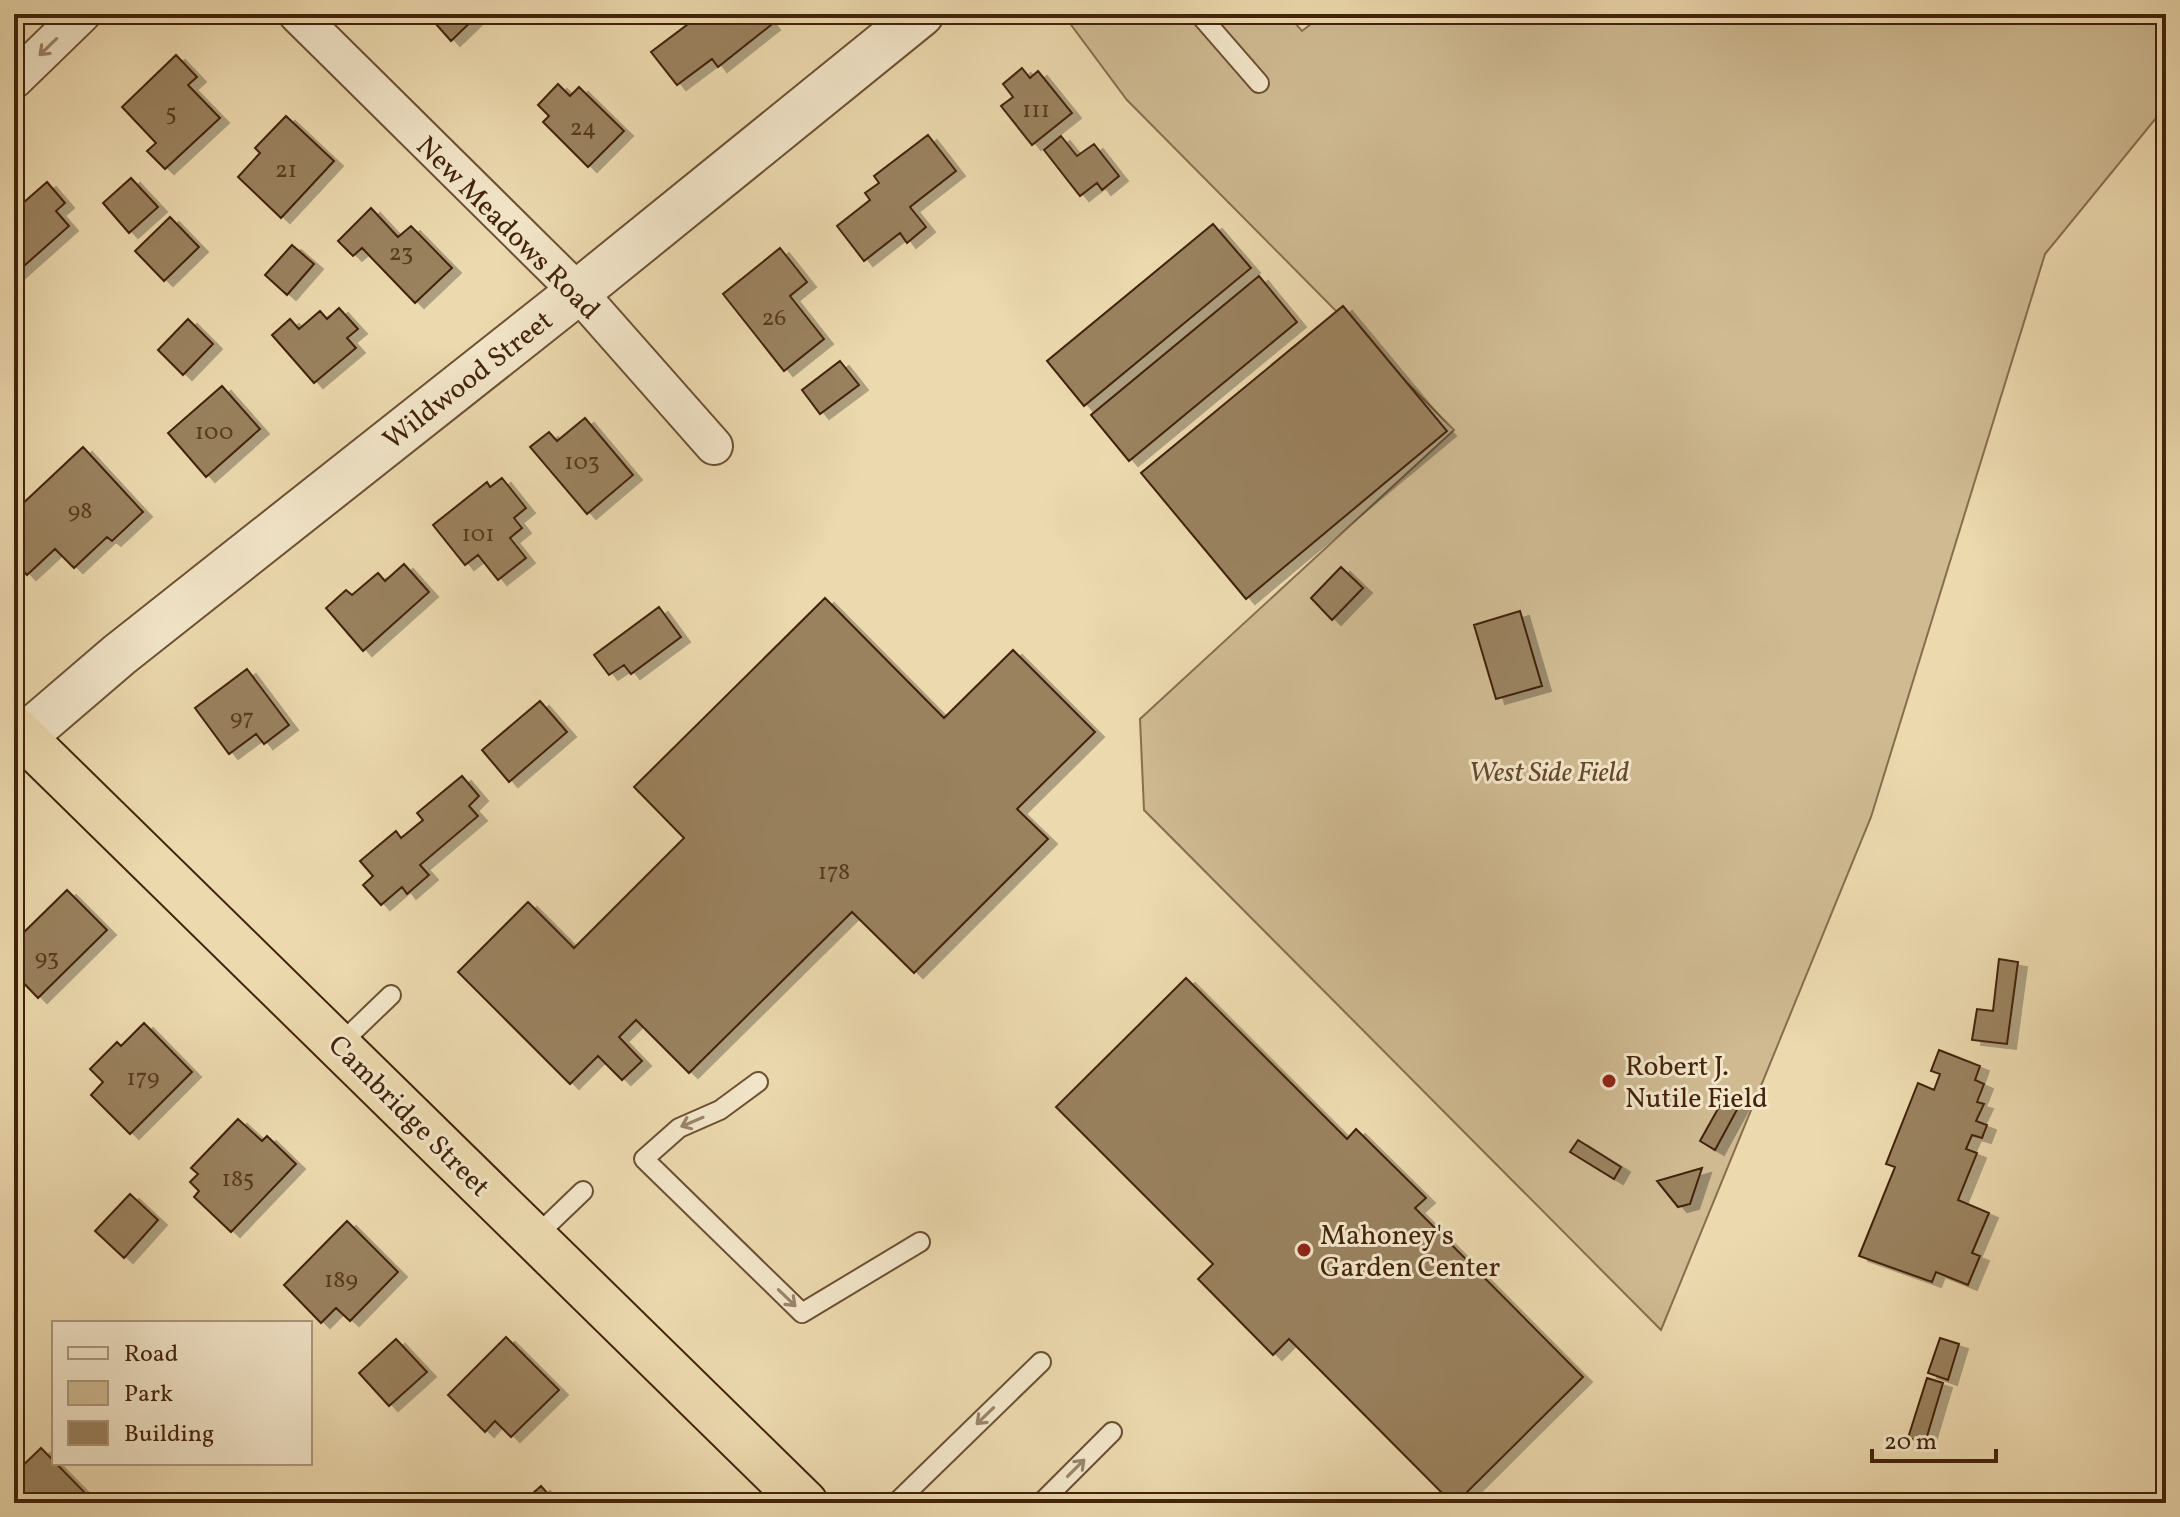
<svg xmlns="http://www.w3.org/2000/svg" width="2180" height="1517" font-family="Vollkorn,serif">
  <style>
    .green { fill: #cfba92; stroke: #886e4e; stroke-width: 2 }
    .building { fill: #9a825f; stroke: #42230a; stroke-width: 2; filter: url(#shadow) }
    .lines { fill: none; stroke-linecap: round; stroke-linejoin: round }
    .service-casing { stroke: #6c5033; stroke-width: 22 }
    .minor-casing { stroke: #6c5033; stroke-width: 40 }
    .tertiary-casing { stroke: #6c5033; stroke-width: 48 }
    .trunk-casing { stroke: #42230a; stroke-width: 48 }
    .service { stroke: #f3e6ca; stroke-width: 18 }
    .minor { stroke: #f3e6ca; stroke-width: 36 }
    .tertiary { stroke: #f3e6ca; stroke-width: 44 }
    .trunk { stroke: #ecd9ae; stroke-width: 44 }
    .oneway { stroke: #9a846a }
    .poi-dot { fill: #8f2418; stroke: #f3e6ca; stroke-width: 3 }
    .labels { text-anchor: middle; stroke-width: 6; stroke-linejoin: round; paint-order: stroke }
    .number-label { font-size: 24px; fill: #583b1f }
    .street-label { font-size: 28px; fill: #42230a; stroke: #f3e6ca }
    .park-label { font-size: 28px; font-style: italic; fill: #65492c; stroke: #f3e6ca }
    .poi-label { font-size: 28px; fill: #42230a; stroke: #f3e6ca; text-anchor: start }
  </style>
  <defs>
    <filter id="shadow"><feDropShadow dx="9" dy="5" stdDeviation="0" flood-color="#0004"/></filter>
  </defs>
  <rect width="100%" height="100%" fill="#ecd9ae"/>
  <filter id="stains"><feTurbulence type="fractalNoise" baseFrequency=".0025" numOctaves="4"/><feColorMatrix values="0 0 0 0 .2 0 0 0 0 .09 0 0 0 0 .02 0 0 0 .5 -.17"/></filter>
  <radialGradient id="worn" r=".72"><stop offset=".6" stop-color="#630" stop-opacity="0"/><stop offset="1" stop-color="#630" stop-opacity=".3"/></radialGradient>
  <path class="green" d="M1063,14h224l15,17 22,-17h842v92l-121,148 -174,563 -210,513 -517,-520 -4,-91 314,-289 -327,-330z"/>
  <path class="building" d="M427,14h52l-28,27z
    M686,14h77l8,11 -53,42 -6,-8 -35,26 -26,-33 41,-31z
    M176,55l21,22 -9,8 32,33 -55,51 -18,-18 9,-8 -34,-36z
    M1022,68l8,10 8,-7 34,42 -40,32 -31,-39 12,-9 -10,-13z
    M558,84l12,12 9,-9 45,44 -36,36 -45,-45 6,-6 -11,-11z
    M286,116l48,45 -53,57 -43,-41 22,-24 -5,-5z
    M928,135l28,36 -46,36 16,20 -19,16 -7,-10 -36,28 -27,-35 33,-26 -5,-7 14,-10 -5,-7z
    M1061,136l16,20 17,-12 25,32 -17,14 -5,-7 -17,13 -36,-46z
    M131,178l27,29 -29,26 -26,-30z
    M47,182l18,21 -9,8 13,15 -54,48 -1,-63z
    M371,208l27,29 13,-11 41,42 -37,35 -53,-55 -9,8 -15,-15z
    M170,217l29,30 -35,34 -29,-30z
    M1213,224l38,44 -167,138 -37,-45z
    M292,245l22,19 -27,31 -22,-20z
    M780,248l27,34 -17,14 34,43 -40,32 -61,-77z
    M1259,276l38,46 -168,139 -38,-46z
    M1343,306l104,125 -201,168 -105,-126z
    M339,308l19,21 -11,9 9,10 -42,35 -42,-48 18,-16 9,10 21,-18 7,8z
    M188,319l25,25 -30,31 -25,-25z
    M840,361l19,24 -39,29 -18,-24z
    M222,386l38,43 -54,48 -38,-44z
    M585,418l48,57 -46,39 -57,-67 19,-15 8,9z
    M83,447l60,65 -31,29 -5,-4 -33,31 -19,-19 -28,26 -13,-14v-37l10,-9 -7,-6z
    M502,478l24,30 -12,10 8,10 -12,10 16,20 -28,22 -20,-25 -13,10 -32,-40 54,-43 3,5z
    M404,564l25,28 -66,59 -37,-43 20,-18 6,5 26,-22 7,8z
    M1341,567l22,21 -31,32 -21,-22z
    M825,598l119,120 69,-68 82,82 -78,77 31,30 -134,134 -62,-61 -163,161 -53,-53 -17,17 23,24 -20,19 -24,-24 -28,28 -112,-112 70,-70 46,46 110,-110 -50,-51z
    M659,607l22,30 -50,37 -7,-9 -15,10 -15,-20z
    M1520,611l22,75 -46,13 -22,-74z
    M247,669l42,56 -25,19 -8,-10 -27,20 -34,-46z
    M540,701l27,31 -58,50 -27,-32z
    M462,776l17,20 -10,10 9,10 -58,49 9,10 -22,19 -5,-7 -21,18 -18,-20 10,-9 -13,-15 36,-30 5,7 22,-18 -6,-7z
    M67,890l40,40 -69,68 -24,-25v-31z
    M1999,959l19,3 -11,82 -35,-4 5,-31 16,2z
    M1186,978l161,161 9,-10 70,69 -11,10 168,169 -127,126h-4l-163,-164 -16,16 -75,-76 15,-15 -157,-157z
    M144,1023l48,49 -62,62 -39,-39 12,-13 -13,-13 27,-27 4,4z
    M1939,1050l41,16 -5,14 9,4 -7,18 7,2 -8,17 11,4 -5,13 -10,-3 -6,14 11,4 -19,47 31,13 -17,40 8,3 -12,29 -32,-13 -4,10 -73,-26 36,-89 -9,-3 32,-81 16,7 6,-16 -9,-3z
    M1724,1098l15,8 -24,44 -15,-9z
    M238,1119l24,22 5,-5 29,28 -65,68 -37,-35 5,-6 -9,-9 8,-8 -7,-6z
    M1578,1140l43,27 -7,12 -44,-27z
    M1702,1168l-12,36 -12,3 -21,-26z
    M130,1194l28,26 -34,38 -29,-27z
    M347,1221l51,51 -48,49 -14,-13 -15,15 -37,-38z
    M506,1337l53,53 -48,47 -16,-16 -10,11 -37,-37z
    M1940,1338l19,6 -11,36 -20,-7z
    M396,1339l31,33 -38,34 -30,-33z
    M1927,1378l16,5 -18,60 -17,-5z
    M41,1448l50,51 -4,4h-73v-29z
    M541,1486l15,17h-34z"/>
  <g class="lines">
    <defs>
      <path id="service" d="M1199,14l60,69
        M339,1045l52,-50
        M758,1082l-38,28 -41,18 -35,31 158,154 118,-71
        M534,1238l49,-47
        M896,1503l145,-141
        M1041,1503l71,-71"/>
      <path id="minor" d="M297,14l281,278 136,154
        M14,80l68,-66"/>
      <path id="tertiary" d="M14,745l105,-90 459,-363 343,-278"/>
      <path id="trunk" d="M14,728l791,775"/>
    </defs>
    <use href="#service" class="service-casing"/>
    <use href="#minor" class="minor-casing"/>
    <use href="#tertiary" class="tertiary-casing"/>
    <use href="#trunk" class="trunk-casing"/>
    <use href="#service" class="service"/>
    <use href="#minor" class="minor"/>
    <use href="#tertiary" class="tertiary"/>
    <use href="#trunk" class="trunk"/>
  </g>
  <defs><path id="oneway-shaft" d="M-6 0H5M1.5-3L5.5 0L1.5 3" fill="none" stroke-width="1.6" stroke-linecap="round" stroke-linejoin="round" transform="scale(2)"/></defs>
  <g class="oneway">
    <use href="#oneway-shaft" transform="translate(48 47) rotate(136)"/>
    <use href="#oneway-shaft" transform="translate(692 1122) rotate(157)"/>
    <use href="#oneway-shaft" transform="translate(787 1298) rotate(44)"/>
    <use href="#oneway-shaft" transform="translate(985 1416) rotate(136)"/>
    <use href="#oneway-shaft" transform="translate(1076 1468) rotate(-45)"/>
  </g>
  <g class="poi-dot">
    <circle cx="1609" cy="1081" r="8"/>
    <circle cx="1304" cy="1250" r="8"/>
  </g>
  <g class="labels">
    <g class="number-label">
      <text x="1036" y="117">111</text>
      <text x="171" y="120">5</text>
      <text x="583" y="135">24</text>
      <text x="286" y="177">21</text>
      <text x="401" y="260">23</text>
      <text x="774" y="325">26</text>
      <text x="214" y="439">100</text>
      <text x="582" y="469">103</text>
      <text x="80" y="518">98</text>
      <text x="478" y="541">101</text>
      <text x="242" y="725">97</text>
      <text x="834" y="879">178</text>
      <text x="47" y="965">93</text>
      <text x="143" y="1085">179</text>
      <text x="238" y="1186">185</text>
      <text x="341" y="1287">189</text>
    </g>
    <g class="street-label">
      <text transform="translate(509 227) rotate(45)" y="10">New Meadows Road</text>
      <text transform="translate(467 379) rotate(-38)" y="10">Wildwood Street</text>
      <text transform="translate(410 1115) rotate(45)" y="10">Cambridge Street</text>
    </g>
    <g class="park-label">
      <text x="1549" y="781">West Side Field</text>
    </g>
    <g class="poi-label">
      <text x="1625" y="1075">Robert J.<tspan x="1625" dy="32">Nutile Field</tspan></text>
      <text x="1320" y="1244">Mahoney's<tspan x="1320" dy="32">Garden Center</tspan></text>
    </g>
  </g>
  <rect width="2180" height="1517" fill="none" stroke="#ecd9ae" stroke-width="48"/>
  <rect x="16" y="16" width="2148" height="1485" fill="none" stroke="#42230a" stroke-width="4"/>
  <rect x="24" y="24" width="2132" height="1469" fill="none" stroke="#42230a" stroke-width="2"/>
  <rect x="52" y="1321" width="260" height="144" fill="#f3e6ca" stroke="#ac987d" stroke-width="2"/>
  <rect x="68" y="1347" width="40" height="12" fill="#f3e6ca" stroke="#ac987d" stroke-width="2"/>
  <text x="124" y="1361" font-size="24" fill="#42230a">Road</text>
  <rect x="68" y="1381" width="40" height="24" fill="#cfba92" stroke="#ac987d" stroke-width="2"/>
  <text x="124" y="1401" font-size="24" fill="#42230a">Park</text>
  <rect x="68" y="1421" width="40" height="24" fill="#9a825f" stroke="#ac987d" stroke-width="2"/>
  <text x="124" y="1441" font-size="24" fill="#42230a">Building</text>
  <path d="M1872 1449v12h124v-12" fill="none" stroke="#42230a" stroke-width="4"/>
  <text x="1884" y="1449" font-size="24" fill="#42230a" stroke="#f3e6ca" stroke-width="6" paint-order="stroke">20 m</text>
  <rect width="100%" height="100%" filter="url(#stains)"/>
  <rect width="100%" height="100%" fill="url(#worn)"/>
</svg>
